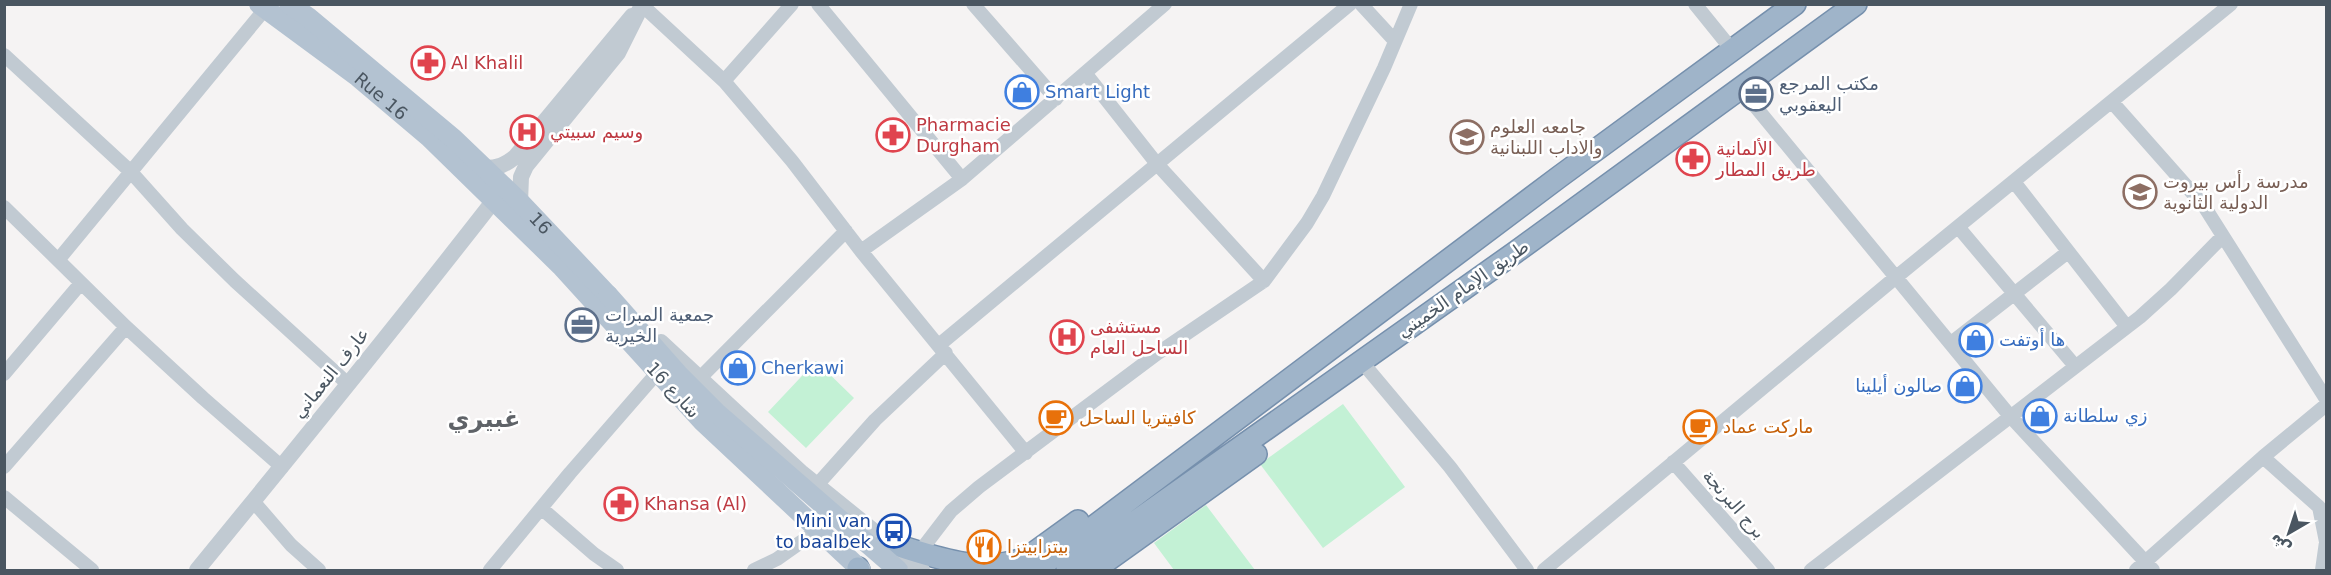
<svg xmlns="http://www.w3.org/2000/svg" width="2331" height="575" font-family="'DejaVu Sans','Noto Naskh Arabic',sans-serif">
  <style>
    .green { fill: #c3f1d5 }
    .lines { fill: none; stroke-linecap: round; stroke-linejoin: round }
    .trunk-casing { stroke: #7690ad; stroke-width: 24 }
    .minor { stroke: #c1cad2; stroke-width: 14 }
    .tertiary { stroke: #c1cad2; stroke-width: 16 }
    .primary { stroke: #b3c2d1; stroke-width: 20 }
    .trunk { stroke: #9fb4c9; stroke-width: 21 }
    .primary-bridge { stroke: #b3c2d1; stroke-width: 20 }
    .labels { text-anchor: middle; stroke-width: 5; stroke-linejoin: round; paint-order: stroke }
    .health-label { font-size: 18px; fill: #be3a42; stroke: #fff; text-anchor: start }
    .service-label { font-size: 18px; fill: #4e5e75; stroke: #fff; text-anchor: start }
    .shop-label { font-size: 18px; fill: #366cbe; stroke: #fff; text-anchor: start }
    .street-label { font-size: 18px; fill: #4a5661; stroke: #fff }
    .education-label { font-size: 18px; fill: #785e54; stroke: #fff; text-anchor: start }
    .food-label { font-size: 18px; fill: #c56008; stroke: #fff; text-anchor: start }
    .transit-label { font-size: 18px; fill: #164399; stroke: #fff; text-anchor: end }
    .district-label { font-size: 24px; font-weight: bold; fill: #5f6368; stroke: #fff }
  </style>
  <rect width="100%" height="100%" fill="#f5f3f3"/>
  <path class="green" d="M816,361l38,37 -48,50 -38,-36z
    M1343,404l62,83 -82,61 -63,-84z
    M1206,505l49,65h-81l-20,-27z"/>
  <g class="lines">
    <defs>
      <path id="trunk" d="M886,542c45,13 90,33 137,17
        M858,568l1,2
        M1010,570l68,-49
        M1036,570l523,-393 236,-173
        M1067,570l446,-316 343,-250
        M1094,570l162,-116"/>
    </defs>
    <use href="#trunk" class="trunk-casing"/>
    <path class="minor" d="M818,4l144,175
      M973,4l83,95
      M1361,4l34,37
      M1695,4l38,47
      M642,5l82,76 68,80 69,90 165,202
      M4,55l127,117 51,57 53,52 113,103
      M1086,74l71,90 107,117
      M724,81l68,-77
      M1741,89l269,327 143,154
      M2112,102l92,104 122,193
      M2015,183l112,144
      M4,207l122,120 77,71 79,69
      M1959,228l116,138
      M861,251l101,-72 203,-175
      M59,259l206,-250
      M1951,343l117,-91
      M939,345l411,-341
      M1367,368l83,99 77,103
      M4,374l77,-91
      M699,379l147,-148
      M2263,457l56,50 7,35 -4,28
      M1673,462l95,108
      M4,467l122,-140
      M817,485l58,-65 71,-67
      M4,497l88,73
      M253,501l38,44 28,25
      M541,508l53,46 23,16
      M915,558l36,-47 28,-24 179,-134 106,-72 43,-58 16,-27 61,-128 27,-64
      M490,570l80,-97 87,-100
      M754,570l23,-11 41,-29
      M1544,570l351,-292 336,-274
      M1811,570l329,-253 31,-28 52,-53
      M2136,570l127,-113 63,-52"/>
    <path class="tertiary" d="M485,168c13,0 20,-3 30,-11l117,-141
      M520,202l1,-25 5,-11 92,-113 24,-48
      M661,342l141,131 120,97
      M197,570c100,-122 200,-245 298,-371"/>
    <g class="primary">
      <path id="s1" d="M259,4l99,73 71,60 132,129 142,156 158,148"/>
      <path id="s2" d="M289,4l19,13 146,122 66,63 88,93"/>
    </g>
    <use href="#trunk" class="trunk"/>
    <path class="primary-bridge" d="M608,295l70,79 39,39 181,157"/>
  </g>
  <defs>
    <symbol id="pharmacy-ring" viewBox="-11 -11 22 22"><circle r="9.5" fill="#fff" stroke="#e0444e" stroke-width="1.5"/><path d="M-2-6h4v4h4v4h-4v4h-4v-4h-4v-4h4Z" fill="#e0444e"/></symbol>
    <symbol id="shop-ring" viewBox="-11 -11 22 22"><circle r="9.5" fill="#fff" stroke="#3f7fe0" stroke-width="1.5"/><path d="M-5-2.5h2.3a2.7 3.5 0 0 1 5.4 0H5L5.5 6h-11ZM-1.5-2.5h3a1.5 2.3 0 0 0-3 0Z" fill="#3f7fe0"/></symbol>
    <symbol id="office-ring" viewBox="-11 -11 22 22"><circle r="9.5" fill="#fff" stroke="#5c6f8a" stroke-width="1.5"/><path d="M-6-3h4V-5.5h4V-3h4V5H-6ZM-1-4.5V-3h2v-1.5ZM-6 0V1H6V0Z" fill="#5c6f8a"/></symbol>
    <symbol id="hospital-ring" viewBox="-11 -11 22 22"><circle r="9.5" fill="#fff" stroke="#e0444e" stroke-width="1.5"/><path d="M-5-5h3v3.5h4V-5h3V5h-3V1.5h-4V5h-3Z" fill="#e0444e"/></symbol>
    <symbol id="university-ring" viewBox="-11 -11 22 22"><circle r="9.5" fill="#fff" stroke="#8d6e63" stroke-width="1.5"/><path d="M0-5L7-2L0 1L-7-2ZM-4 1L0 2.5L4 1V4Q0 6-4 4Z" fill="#8d6e63"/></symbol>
    <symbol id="school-ring" viewBox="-11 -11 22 22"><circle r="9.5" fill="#fff" stroke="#8d6e63" stroke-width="1.5"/><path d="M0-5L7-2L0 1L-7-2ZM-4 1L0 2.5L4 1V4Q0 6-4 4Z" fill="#8d6e63"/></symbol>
    <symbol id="cafe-ring" viewBox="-11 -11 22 22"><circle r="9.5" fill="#fff" stroke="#e8710a" stroke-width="1.5"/><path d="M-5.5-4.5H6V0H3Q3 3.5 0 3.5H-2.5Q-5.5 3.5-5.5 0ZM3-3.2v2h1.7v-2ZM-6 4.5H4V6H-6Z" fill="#e8710a"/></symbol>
    <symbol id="bus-ring" viewBox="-11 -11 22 22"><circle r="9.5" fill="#fff" stroke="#1a4fb4" stroke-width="1.5"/><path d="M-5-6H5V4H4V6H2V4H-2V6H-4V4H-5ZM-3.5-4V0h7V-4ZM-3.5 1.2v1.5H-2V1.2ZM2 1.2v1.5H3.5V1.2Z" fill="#1a4fb4"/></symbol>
    <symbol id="restaurant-ring" viewBox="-11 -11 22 22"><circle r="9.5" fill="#fff" stroke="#e8710a" stroke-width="1.5"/><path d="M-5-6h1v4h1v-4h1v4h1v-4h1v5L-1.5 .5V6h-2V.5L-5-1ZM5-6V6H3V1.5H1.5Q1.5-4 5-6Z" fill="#e8710a"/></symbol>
  </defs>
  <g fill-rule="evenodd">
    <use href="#pharmacy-ring" x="409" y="44" width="38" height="38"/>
    <use href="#shop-ring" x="1003" y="73" width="38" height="38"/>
    <use href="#office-ring" x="1737" y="75" width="38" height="38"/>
    <use href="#hospital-ring" x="508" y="113" width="38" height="38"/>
    <use href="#pharmacy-ring" x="874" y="116" width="38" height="38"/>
    <use href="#university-ring" x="1448" y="118" width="38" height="38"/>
    <use href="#pharmacy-ring" x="1674" y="140" width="38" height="38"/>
    <use href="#school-ring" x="2121" y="173" width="38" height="38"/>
    <use href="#office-ring" x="563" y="306" width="38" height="38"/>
    <use href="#hospital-ring" x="1048" y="318" width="38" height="38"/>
    <use href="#shop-ring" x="1957" y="321" width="38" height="38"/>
    <use href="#shop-ring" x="719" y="349" width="38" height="38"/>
    <use href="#shop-ring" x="1946" y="367" width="38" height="38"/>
    <use href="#shop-ring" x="2021" y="397" width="38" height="38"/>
    <use href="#cafe-ring" x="1037" y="399" width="38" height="38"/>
    <use href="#cafe-ring" x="1681" y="408" width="38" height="38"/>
    <use href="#pharmacy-ring" x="602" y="485" width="38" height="38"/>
    <use href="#bus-ring" x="875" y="512" width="38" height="38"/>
    <use href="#restaurant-ring" x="965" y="528" width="38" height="38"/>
  </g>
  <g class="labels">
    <g class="health-label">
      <text x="451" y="69">Al Khalil</text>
      <text x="916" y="131">Pharmacie<tspan x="916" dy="21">Durgham</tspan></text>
      <text x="550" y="138">وسيم سبيتي</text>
      <text x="1716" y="155">الألمانية<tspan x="1716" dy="21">طريق المطار</tspan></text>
      <text x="1090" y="333">مستشفى<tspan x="1090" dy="21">الساحل العام</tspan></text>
      <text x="644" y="510">Khansa (Al)</text>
    </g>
    <g class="service-label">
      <text x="1779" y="90">مكتب المرجع<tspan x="1779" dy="21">اليعقوبي</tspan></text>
      <text x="605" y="321">جمعية المبرات<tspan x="605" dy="21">الخيرية</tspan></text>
    </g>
    <g class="shop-label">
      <text x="1045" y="98">Smart Light</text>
      <text x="1999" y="346">ها أوتفت</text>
      <text x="761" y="374">Cherkawi</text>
      <text x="1942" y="392" text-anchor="end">صالون أيلينا</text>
      <text x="2063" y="422">زي سلطانة</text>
    </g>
    <g class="street-label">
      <text dy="6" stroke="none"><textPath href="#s1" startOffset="153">Rue 16</textPath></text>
      <text dy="6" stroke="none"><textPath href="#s2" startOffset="334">16</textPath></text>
      <text transform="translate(1463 289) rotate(-35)" y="6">طريق الإمام الخميني</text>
      <text transform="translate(331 373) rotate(-51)" y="6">عارف النعماني</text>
      <text transform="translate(673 390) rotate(47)" y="6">شارع 16</text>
      <text transform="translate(1734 504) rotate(49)" y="6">برج البرنجة</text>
    </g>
    <g class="education-label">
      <text x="1490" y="133">جامعه العلوم<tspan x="1490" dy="21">والاداب اللبنانية</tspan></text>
      <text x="2163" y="188">مدرسة رأس بيروت<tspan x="2163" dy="21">الدولية الثانوية</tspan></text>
    </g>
    <g class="food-label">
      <text x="1079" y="424">كافيتريا الساحل</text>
      <text x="1723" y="433">ماركت عماد</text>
      <text x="1007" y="553">بيتزابيتزا</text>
    </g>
    <g class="transit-label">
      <text x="871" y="527">Mini van<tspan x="871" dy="21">to baalbek</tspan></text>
    </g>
    <g class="district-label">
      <text x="484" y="427">غبيري</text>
    </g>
  </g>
  <rect width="2331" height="575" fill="none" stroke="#4a5661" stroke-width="12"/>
  <g transform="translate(2289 533) rotate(219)" stroke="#ffffff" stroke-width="4.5" paint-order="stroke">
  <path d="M0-4.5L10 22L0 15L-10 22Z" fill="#4a5661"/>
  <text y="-9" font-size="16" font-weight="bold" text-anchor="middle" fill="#4a5661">ش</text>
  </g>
</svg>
